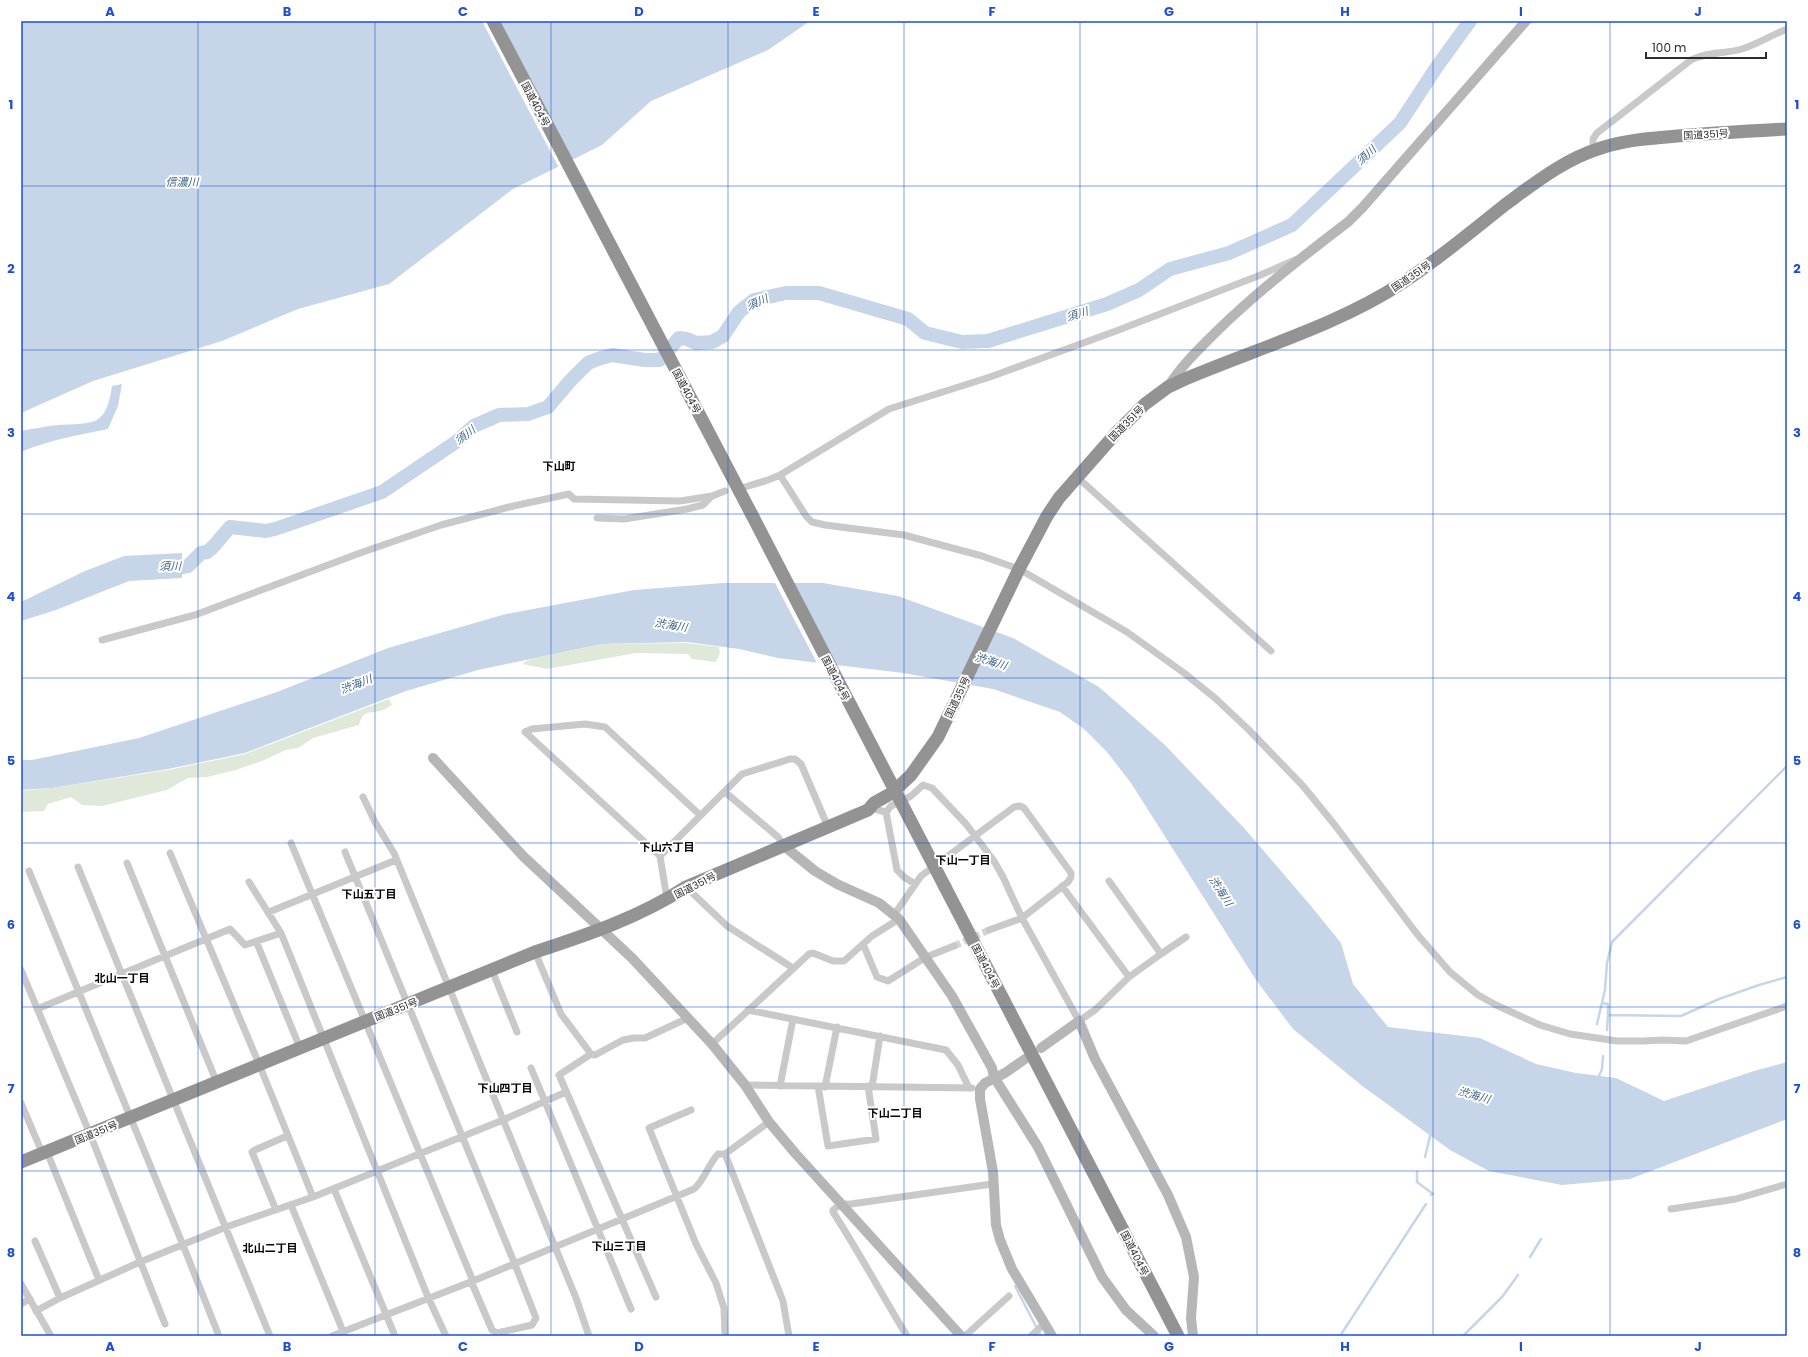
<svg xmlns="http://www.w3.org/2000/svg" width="1808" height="1357" font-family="Poppins,'Noto Sans JP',sans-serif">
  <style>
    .green { fill: #e0e9d9 }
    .water { fill: #c6d6e8 }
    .pier { fill: #fff }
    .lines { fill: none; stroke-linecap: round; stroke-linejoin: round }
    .stream { stroke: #c6d6e8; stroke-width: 2.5 }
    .river { stroke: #c6d6e8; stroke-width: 14 }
    .street-tunnel { stroke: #d5d5d5; stroke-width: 7; stroke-dasharray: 7 3.5; stroke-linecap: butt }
    .street { stroke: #c9c9c9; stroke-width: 7 }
    .secondary { stroke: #b6b6b6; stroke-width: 10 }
    .highway { stroke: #939393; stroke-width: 13 }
    .highway-bridge { stroke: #939393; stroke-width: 13 }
    .grid { fill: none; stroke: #1d4ed8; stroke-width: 1; stroke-opacity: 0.55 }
    .labels { text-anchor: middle; stroke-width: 4; stroke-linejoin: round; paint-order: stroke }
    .street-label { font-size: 10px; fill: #2c2c2c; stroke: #fff }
    .water-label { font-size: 11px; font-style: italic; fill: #3f6288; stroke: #fff }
    .neighbourhood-label { font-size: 11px; font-weight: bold; fill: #000; stroke: #fff }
    .neatline { fill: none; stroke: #1d4ed8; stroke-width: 1.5 }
    .grid-label { font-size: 13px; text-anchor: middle; font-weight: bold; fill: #1d4ed8 }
  </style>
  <rect width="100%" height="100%" fill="#fff"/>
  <path class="green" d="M687,643l32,4 1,6 -4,9 -24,-3 -4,-5 -52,-1 -89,16 -24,-5 1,-2 7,-3 70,-15z
    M389,699l3,6c-4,2 -8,5 -12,6 -13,3 -16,-2 -21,14l-46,13 -15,10 -12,2 -24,11 -26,9 -29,7 -19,1 -21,12 -65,16 -20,-1 -11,-8 -23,7 -4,7 -23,1v-21l31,-3 116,-18 77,-16z"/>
  <path class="water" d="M21,21h789l-42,29 -117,51 -49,44 -89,44 -124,95 -91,25 -76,32 -129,40 -72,32z
    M122,384l-4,22 -10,23c-30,6 -59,11 -87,23v-21c12,-2 25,-5 37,-6 36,-2 48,2 54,-39z
    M182,553v25l-53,3 -73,29 -35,11v-19l64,-31 39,-15z
    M723,583h100l75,13 115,42 86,49 66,58 79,83 67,78 30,37 12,41 35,43 92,11 56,26 40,9 40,5 48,23 90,-30 33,-9v57l-157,60 -68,6 -73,-14 -39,-21 -89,-65 -68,-56 -37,-49 -125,-197 -24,-31 -23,-23 -24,-17 -67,-23 -90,-16 -125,-15 -39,-9 -52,-7 -86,2 -123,26 -72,21 -161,62 -77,16 -116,19 -31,2v-30h11l107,-22 138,-46 111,-44 118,-34 128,-24z"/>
  <path class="pier" d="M482,21h18l73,140 -14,7z
    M774,581h18l45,86 -19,-2z"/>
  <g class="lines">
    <path class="stream" d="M1602,1003l6,1v11
      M1597,1024l8,-34 2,-27 5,-21 175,-176
      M1607,1030l1,-15 73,1 38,-17 40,-14 28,-8
      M1598,1078l4,-9 1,-13
      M1425,1157l6,-25
      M1417,1172v10l16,12 -2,1
      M1530,1257l11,-18
      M1015,1286l26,50
      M1340,1336l86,-132
      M1463,1336l39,-39 16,-22"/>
    <path class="river" d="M164,567l15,1 9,-2 13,-13 6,-1 6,-5 17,-20 36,4 9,-2 107,-37 74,-50 18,-16 25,-11 29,-1 20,-7 22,-26 18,-18 10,-4 14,-4 33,5h15l19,-22 8,1 9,4 16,-1 11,-6 16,-24 15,-12 32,-7h33l89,26 17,14 37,9 26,-1 119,-37 32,-14 31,-21 59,-16 63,-28 108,-102 36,-55 34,-47"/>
    <path class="street-tunnel" d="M954,946l35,-16"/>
    <path class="street" d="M1593,150v-11l4,-6 94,-73c14,-8 34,-6 51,-11 15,-5 30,-14 45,-20
      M780,475l26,41 6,6 13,3 79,10 78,21 37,13 108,63 57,41 31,25 34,32 54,56 31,38 83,110 33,38 28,23 18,10 44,20 30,9 47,7h26l20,-1 23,1 101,-35
      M1077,477l194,174
      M745,487l23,-7 12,-5 109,-66 101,-32 126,-46 142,-55 37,-16
      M597,518l27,1 63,-10 16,-4 9,-9 13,-5
      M102,640l93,-25 165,-62 81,-28 68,-18 60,-13 5,5 106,2 32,-5
      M725,792l53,45 6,9
      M363,797l12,25 19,31 182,445 13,38
      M868,810l6,-1 12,3 5,-6 20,-10 12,-11 9,3 34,36 28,37 9,16 19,41 57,103 16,-11 34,-33 32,-23 -52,-73
      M886,812l11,58 7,7 11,7
      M291,843l182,438
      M345,852l169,410 22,56 -4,7 -35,8 -5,-3 -21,-49
      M170,853l89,211 54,133
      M660,856l82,-82 48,-15h5l6,5 27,63
      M127,863l90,220
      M78,867l192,469
      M29,871l154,374 36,91
      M249,882l32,51 147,364 18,39
      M1062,886l67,91
      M686,887l41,39 66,42
      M667,899l-7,-43 -135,-124 7,-3 53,-5 20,3 95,88
      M269,912l127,-52
      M894,915l27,-39 93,-69 6,-1 4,2 47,65v4l-3,5 -46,36 -33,12
      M256,941l44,107
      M863,944l14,33 11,4 38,-24 28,-11
      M535,952l26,62 30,40
      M1161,954l25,-17
      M21,970l69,164 75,190
      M492,970l25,62
      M37,1009l193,-80 15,16 36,-12
      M748,1010l198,40 12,15 11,23
      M712,1044l97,-90 4,-1 20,8h11l28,-25 27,-17
      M531,1068l100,241
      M745,1085l227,3
      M780,1086l13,-67
      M818,1086l10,60 48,-7 -8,-53
      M825,1087l12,-60
      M872,1087l8,-51
      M21,1103l20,47 5,2 3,5 50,123
      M691,1110l-42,18 47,116 20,39 8,25 1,28
      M725,1154l58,147 6,35
      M334,1189l61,147
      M291,1205l54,131
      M1671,1209l65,-10 51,-15
      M276,1210l-24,-58 3,-2 32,-14
      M35,1241l25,57
      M21,1284l30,52
      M656,1297l-97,-222 32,-21 4,1 28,-15 11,-2h11l43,-20
      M21,1304l9,-5
      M36,1311l24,-13 80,-36 86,-35 87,-30 190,-77 63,-28
      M332,1336l141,-55 221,-92c11,-10 14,-24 24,-35h7l44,-32
      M907,1336c-25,-41 -48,-84 -74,-124v-2l8,-6h10l141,-20
      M965,1336l44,-40
      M1031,1336l14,-13"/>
    <path class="secondary" d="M1168,387c13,-21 30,-37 48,-55 41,-40 86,-75 132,-110l15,-15 163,-186
      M433,758l90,98 109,102 80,86 33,41 24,37 26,31 166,183
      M784,846l31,25 22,13 42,19 20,16 53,77 40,72 2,9 44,70 64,130 24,33 28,26
      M1041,1048l38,-27 16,38 73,136 18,42 8,40 -3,41 2,18
      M1025,1059l-20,14 -20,10 -5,6v10l13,73 3,53 4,15 12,29 40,67"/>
    <path class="highway" d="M493,21l259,494
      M945,887l233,449
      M21,1162l514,-210c52,-17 105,-35 151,-65l182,-77 6,-7 18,-10 19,-18 27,-38 81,-168 28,-53 12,-18 58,-66 28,-28 23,-17 17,-8c73,-31 151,-53 217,-96 37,-24 70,-52 104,-79 30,-22 59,-45 95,-56 24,-8 51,-10 76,-12 36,-3 73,-5 110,-7"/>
    <path class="highway-bridge" d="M752,515l193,372"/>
  </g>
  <path class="grid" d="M198,21v1315M375,21v1315M551,21v1315M728,21v1315M904,21v1315M1080,21v1315M1257,21v1315M1433,21v1315M1610,21v1315M21,186h1766M21,350h1766M21,514h1766M21,678h1766M21,843h1766M21,1007h1766M21,1171h1766"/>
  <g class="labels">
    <g class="street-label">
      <text transform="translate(536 104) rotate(62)" y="4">国道404号</text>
      <text transform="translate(1706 134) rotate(-3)" y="4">国道351号</text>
      <text transform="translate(1411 276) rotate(-34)" y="4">国道351号</text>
      <text transform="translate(687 391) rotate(62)" y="4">国道404号</text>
      <text transform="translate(1126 423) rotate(-46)" y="4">国道351号</text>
      <text transform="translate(836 678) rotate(63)" y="4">国道404号</text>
      <text transform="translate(957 697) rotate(-65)" y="4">国道351号</text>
      <text transform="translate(695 885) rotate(-27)" y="4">国道351号</text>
      <text transform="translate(986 966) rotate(63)" y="4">国道404号</text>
      <text transform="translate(396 1009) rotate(-21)" y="4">国道351号</text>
      <text transform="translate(96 1132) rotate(-22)" y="4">国道351号</text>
      <text transform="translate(1135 1253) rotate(63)" y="4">国道404号</text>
    </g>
    <g class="water-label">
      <text transform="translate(1366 155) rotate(-43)" y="4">須川</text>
      <text x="182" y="186">信濃川</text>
      <text transform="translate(757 302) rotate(-24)" y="4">須川</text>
      <text transform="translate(1077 314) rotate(-17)" y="4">須川</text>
      <text transform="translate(465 435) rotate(-38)" y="4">須川</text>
      <text x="170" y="570">須川</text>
      <text transform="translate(671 625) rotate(9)" y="4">渋海川</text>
      <text transform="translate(991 661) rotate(17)" y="4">渋海川</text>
      <text transform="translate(356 684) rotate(-21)" y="4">渋海川</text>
      <text transform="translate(1221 891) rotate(57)" y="4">渋海川</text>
      <text transform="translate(1474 1095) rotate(16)" y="4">渋海川</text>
    </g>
    <g class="neighbourhood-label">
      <text x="559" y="470">下山町</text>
      <text x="667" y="851">下山六丁目</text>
      <text x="963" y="864">下山一丁目</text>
      <text x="369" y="898">下山五丁目</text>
      <text x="122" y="982">北山一丁目</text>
      <text x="505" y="1092">下山四丁目</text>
      <text x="895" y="1117">下山二丁目</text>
      <text x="619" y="1250">下山三丁目</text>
      <text x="270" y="1252">北山二丁目</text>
    </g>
  </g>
  <rect width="1808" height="1357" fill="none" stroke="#ffffff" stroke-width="44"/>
  <path d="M1646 52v6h120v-6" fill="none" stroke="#2c2c2c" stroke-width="2"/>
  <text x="1652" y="52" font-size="12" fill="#2c2c2c" stroke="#ffffff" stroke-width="3" paint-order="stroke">100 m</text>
  <rect x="22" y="22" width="1764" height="1313" class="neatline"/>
  <g class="grid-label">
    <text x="110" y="16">A</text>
    <text x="287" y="16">B</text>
    <text x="463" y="16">C</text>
    <text x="639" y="16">D</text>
    <text x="816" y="16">E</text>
    <text x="992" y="16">F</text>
    <text x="1169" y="16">G</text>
    <text x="1345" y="16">H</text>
    <text x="1521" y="16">I</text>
    <text x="1698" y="16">J</text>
    <text x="11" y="109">1</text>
    <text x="1797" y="109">1</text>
    <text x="11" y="273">2</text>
    <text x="1797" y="273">2</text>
    <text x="11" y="437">3</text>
    <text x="1797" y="437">3</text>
    <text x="11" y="601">4</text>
    <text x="1797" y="601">4</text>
    <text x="11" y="765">5</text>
    <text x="1797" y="765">5</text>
    <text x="11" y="929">6</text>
    <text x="1797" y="929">6</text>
    <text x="11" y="1093">7</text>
    <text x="1797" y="1093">7</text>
    <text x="11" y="1257">8</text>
    <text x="1797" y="1257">8</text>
    <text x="110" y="1351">A</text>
    <text x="287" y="1351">B</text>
    <text x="463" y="1351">C</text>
    <text x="639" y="1351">D</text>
    <text x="816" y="1351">E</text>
    <text x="992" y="1351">F</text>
    <text x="1169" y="1351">G</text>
    <text x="1345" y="1351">H</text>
    <text x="1521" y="1351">I</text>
    <text x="1698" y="1351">J</text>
  </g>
</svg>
